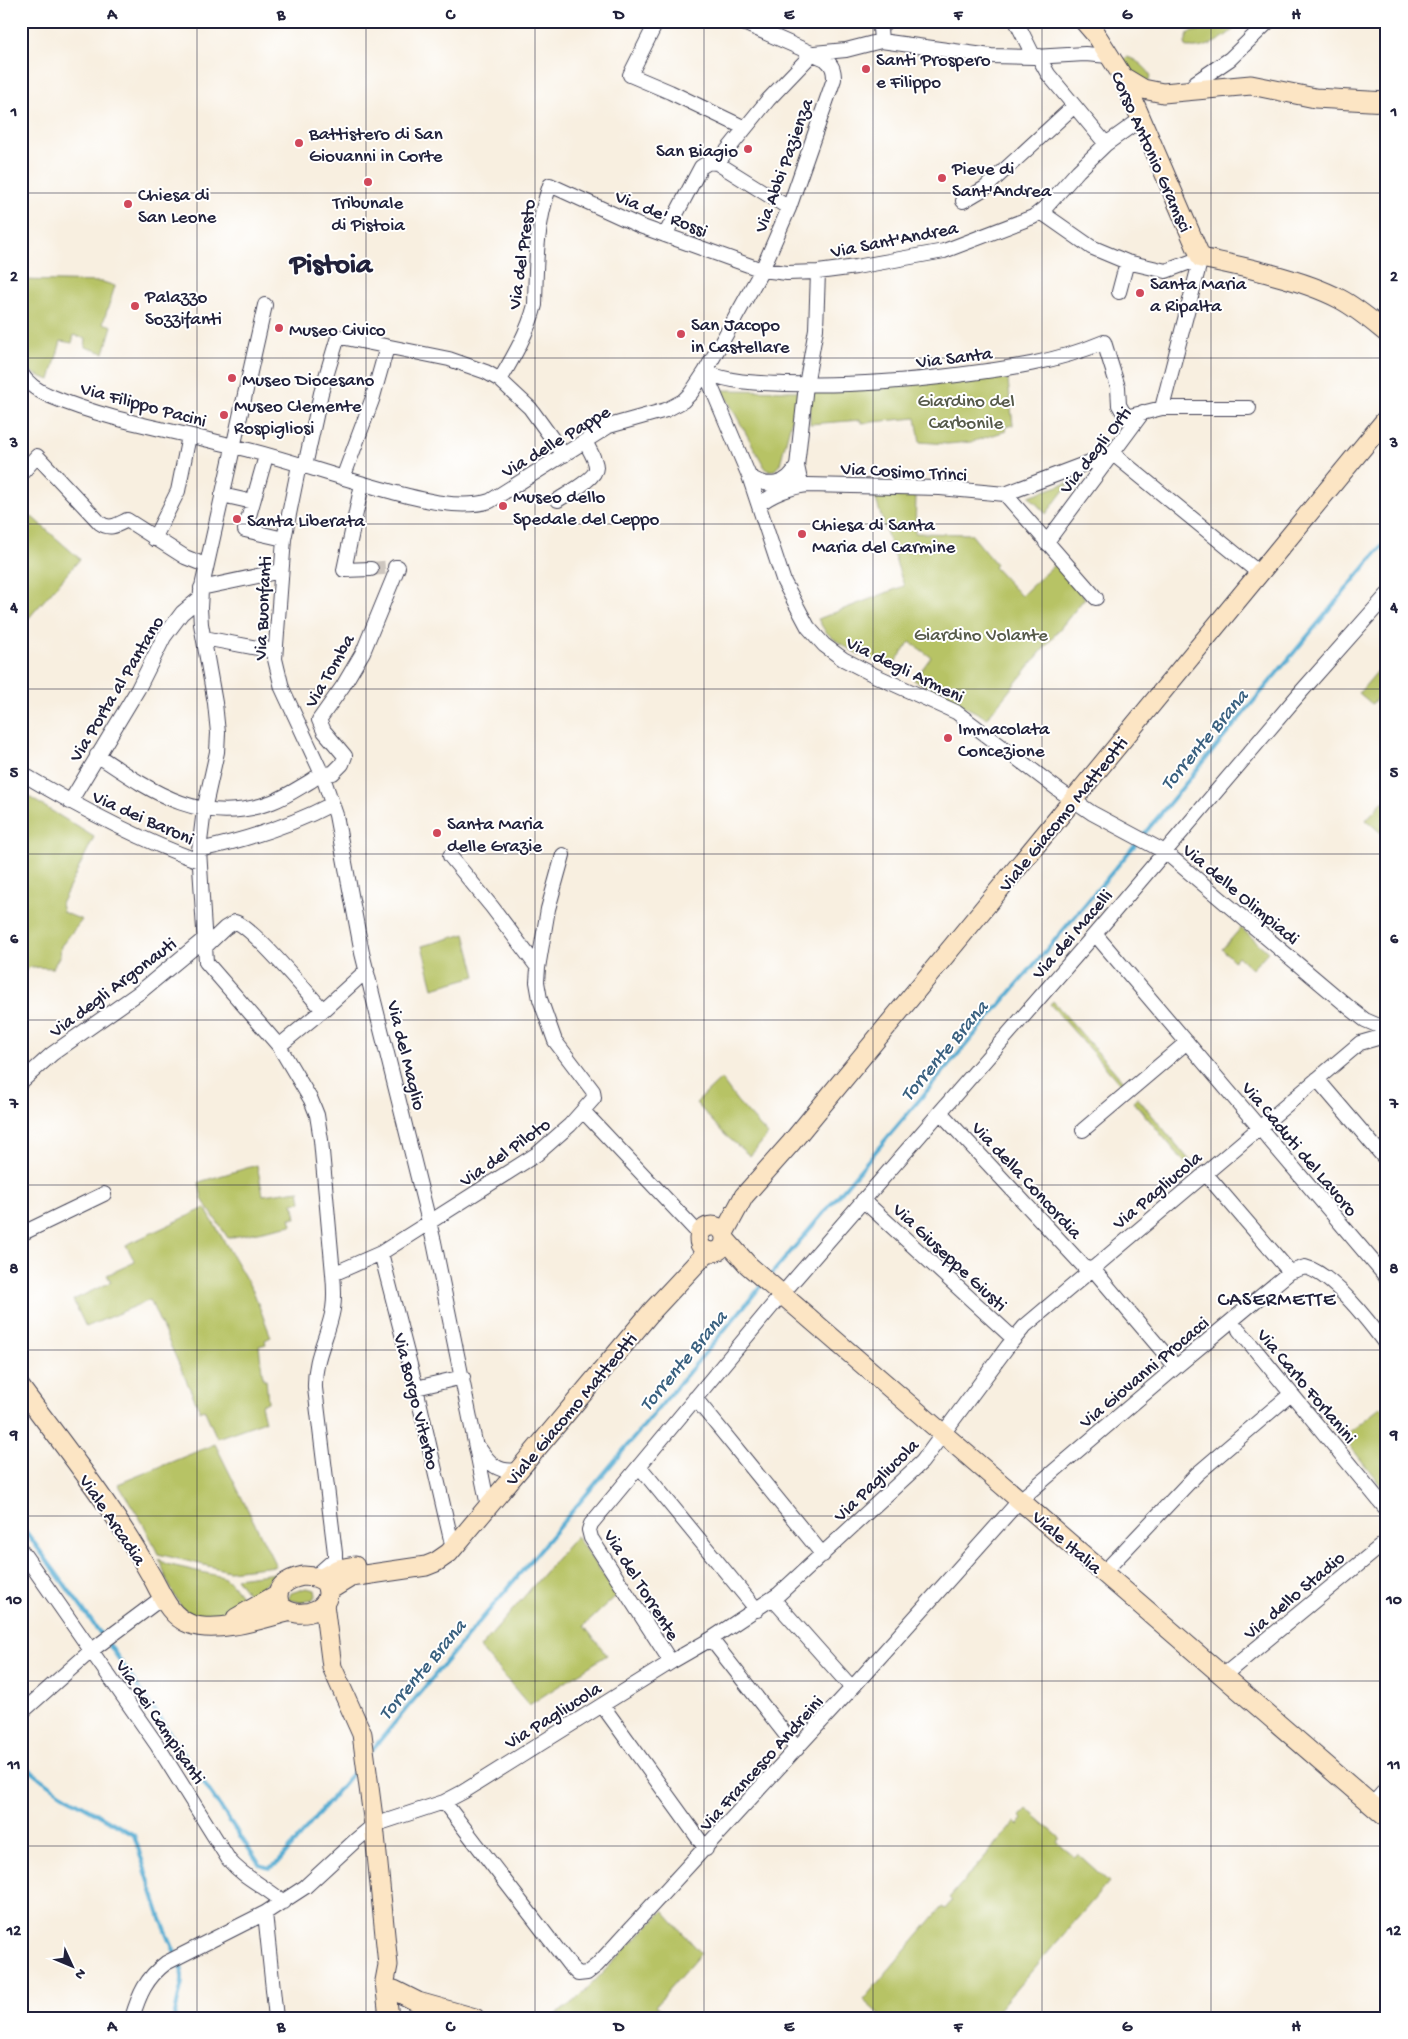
<svg xmlns="http://www.w3.org/2000/svg" width="1408" height="2039" font-family="'Gochi Hand',sans-serif">
  <style>
    .green { fill: #b7c365; stroke: #6c7250 }
    .lines { fill: none; stroke-linecap: round; stroke-linejoin: round }
    .stream { stroke: #55acd2; stroke-width: 4 }
    .street-tunnel { stroke: #cdc6bf; stroke-width: 14; stroke-dasharray: 14 7; stroke-linecap: butt }
    .street-casing { stroke: #424154; stroke-width: 16 }
    .secondary-casing { stroke: #424154; stroke-width: 21 }
    .street { stroke: #fff; stroke-width: 14 }
    .secondary { stroke: #fce5c4; stroke-width: 19 }
    .grid { fill: none; stroke: #22223b; stroke-width: 1; stroke-opacity: 0.55 }
    .poi-dot { fill: #d1495b; stroke: #fff; stroke-width: 2 }
    .labels { text-anchor: middle; stroke-width: 4; stroke-linejoin: round; paint-order: stroke }
    .poi-label { font-size: 19px; fill: #22223b; stroke: #fff; text-anchor: start }
    .street-label { font-size: 19px; fill: #22223b; stroke: #fff }
    .park-label { font-size: 19px; fill: #565a4a; stroke: #fff }
    .water-label { font-size: 20px; font-style: italic; fill: #39607f; stroke: #fff }
    .neighbourhood-label { font-size: 20px; letter-spacing: 1px; fill: #22223b; stroke: #fff }
    .town-label { font-size: 29px; font-weight: bold; fill: #22223b; stroke: #fff }
    .neatline { fill: none; stroke: #22223b; stroke-width: 2 }
    .grid-label { font-size: 16px; text-anchor: middle; font-weight: bold; fill: #22223b }
  </style>
  <rect width="100%" height="100%" fill="#fff"/>
  <filter id="ink" filterUnits="userSpaceOnUse"><feTurbulence type="fractalNoise" baseFrequency=".02" numOctaves="2"/><feDisplacementMap in="SourceGraphic" scale="10" xChannelSelector="R" yChannelSelector="G"/><feConvolveMatrix kernelMatrix="1 2 1 2 8 2 1 2 1" color-interpolation-filters="sRGB"/></filter>
  <filter id="wash" filterUnits="userSpaceOnUse"><feTurbulence type="fractalNoise" baseFrequency=".0096" numOctaves="4" result="noise"/><feDisplacementMap in="SourceGraphic" scale="20" xChannelSelector="R" yChannelSelector="G"/><feGaussianBlur stdDeviation="1.12" result="paint"/><feColorMatrix in="noise" values="0 0 0 0 0 0 0 0 0 0 0 0 0 0 0 0 0 1.4 0 .05"/><feComposite in="paint" operator="in"/></filter>
  <g filter="url(#wash)">
    <rect width="100%" height="100%" fill="#f8efe0"/>
    <path class="green" d="M1220,21h23c-13,13 -37,32 -57,26l-1,-4 3,-10 25,-6z
      M1127,57c9,2 20,11 24,19l-3,6 -23,-15 -2,-7z
      M21,280l82,2 12,4 -12,37 9,3 -8,27 -19,-6 1,-8 -12,-4 -2,8 -11,-2 -11,39c-5,-2 -13,-4 -18,-8 -13,-10 -11,-74 -11,-92z
      M1007,372l6,53 -8,2 1,4 -35,11 -24,2 -27,-2 -4,-24 -55,5v-3l-51,4 -1,-28 7,-6z
      M722,390l77,1 -19,73 -5,6 -7,1 -4,-5z
      M1070,482l-24,32 -17,-18z
      M874,494l42,2 -1,37 56,1 25,30 -2,3 27,29 34,-32 30,34 -98,120 -73,-38 17,-23 -21,-15 -17,23c-23,-3 -46,-15 -64,-30 -5,-4 -8,-11 -11,-16l86,-33z
      M32,517l48,42 -59,68v-98z
      M1382,666l5,3v18l-15,17 -13,-11z
      M21,792l73,45 -33,67 2,8 19,8 -21,26 -1,9 -7,13 -23,-1 -9,8z
      M1383,801l4,4v33l-21,-18z
      M1241,928l27,24 -16,17 -14,-13 -4,5 -12,-12z
      M465,934l11,42 -43,12 -11,-42z
      M1053,1001l70,80 -3,3 -70,-80z
      M721,1079l16,22 31,34 -18,21 -26,-22 -28,-31z
      M1137,1097l58,70 -4,3 -58,-69z
      M257,1165l6,30 36,-5 2,12 -8,1 3,15h-6l2,7 -64,13 -26,-39 -3,-17z
      M205,1208l49,85 17,44 -6,3 1,4 -7,2 4,33h3l2,23 -7,3 4,16 -48,17 -13,-29 -4,2 -50,-111 -64,27 -13,-27 38,-18 -4,-7 28,-13 -9,-17z
      M1381,1407l6,6v80l-44,-56z
      M215,1444l61,122 -47,5 -71,-17 -14,-29 -26,-41z
      M576,1536l41,59 -33,31 23,29 -78,50 -49,-57z
      M159,1559l7,5 57,13 9,7 15,20c-59,30 -68,8 -88,-45z
      M276,1573l-25,25 -15,-20z
      M306,1588l9,2 1,5 -3,4 -12,3 -13,-2 3,-7z
      M1027,1809l33,29 -3,4 17,15 4,-3 31,28 -118,136h-108l-20,-18 79,-93 3,2 7,-8 -3,-3 66,-76 3,3 5,-6 -3,-3z
      M663,1911l38,42 -45,52 15,13h-119l27,-21z"/>
    <g class="lines">
      <path class="stream" d="M770,1276l345,-407 272,-329
        M21,1525l82,112
        M108,1643l152,222 9,3 9,-5 82,-99
        M371,1751l391,-466
        M21,1764l40,29 73,42 27,84 21,51v12l-8,36"/>
    </g>
  </g>
  <g filter="url(#ink)">
    <g class="lines">
      <path class="street-tunnel" d="M371,569l24,-2"/>
      <defs>
        <path id="street" d="M657,21l-27,54 40,17 75,36
          M1016,21l18,36
          M881,41l-1,-13 6,-7
          M814,53l32,-3 35,-9 110,15 43,1 51,-3 24,2
          M1038,56l10,18 58,70
          M1188,91l8,-9 34,-23 39,-38
          M717,163l51,-63 45,-47
          M963,201l22,-13 89,-82
          M1041,212l50,35 36,15 39,9 35,-13
          M665,235l36,-68 8,-5 8,1 72,45
          M1119,292l8,-30
          M265,305l-64,286 -1,17 1,16 14,79 3,30 -1,19 -13,58 -5,40 7,112 73,84 32,54 6,15 4,25 12,134c1,11 2,23 0,35 -5,29 -19,47 -18,79l20,165v6l-17,15
          M705,372l44,104 35,106 24,45 16,18 19,14 33,17 80,36 104,79 32,22 73,39 186,157 14,11 14,6
          M705,372c26,11 53,11 82,12 57,2 113,-2 170,-9 50,-6 100,-13 147,-33l14,45 1,18 7,12 36,-9h87
          M21,373c7,12 17,18 29,23 59,25 122,34 183,50 54,13 106,32 160,46 30,8 67,18 97,9l119,-75 57,-16 17,-9 8,-8 14,-21 57,-102 27,-62 45,-129c0,-10 -2,-14 -9,-20l-86,-38
          M500,380c14,-24 28,-48 35,-75 1,-41 1,-81 15,-120l90,41 122,44 25,3 31,-1 38,-5 88,-16 89,-34 14,-11 31,-35 28,-27 35,-25
          M1162,408l39,-150
          M1112,453l147,120
          M266,456l-21,74 39,9
          M299,465l-15,74 -9,120 7,29 40,86 14,41 26,138 72,289 54,264
          M305,466l16,-73 16,-53 4,-3 108,22 37,13 14,8 30,28 34,47
          M21,474l16,-18 63,67c10,7 17,2 27,-3l58,37 20,8
          M749,476c19,13 37,10 48,-10
          M343,478l29,-78 15,-53
          M362,484l-18,86 27,-1
          M801,485l-4,-19 9,-81 10,-56 2,-57
          M1005,494l106,-40
          M222,495l31,7
          M558,500c9,-6 39,-22 38,-33 0,-8 -8,-19 -11,-26
          M759,505c11,-10 34,-19 49,-20l132,3 65,6 91,104
          M154,539l24,-48 11,-55
          M1046,543l97,-131
          M201,588l80,-17
          M204,638l70,13
          M97,755c55,37 106,73 175,47 13,-5 25,-13 37,-20 4,-2 9,-7 13,-8 3,-1 8,0 11,-1l9,-9 3,-8 -21,-25 -5,-11 24,-34 20,-34 35,-85h-3
          M21,773c57,34 116,66 178,88
          M70,802l68,-113 26,-52 18,-24 18,-15
          M199,850c46,-10 91,-24 133,-46
          M450,856l42,51 46,61
          M1095,934l292,344
          M204,948l21,-20 10,-6c17,4 73,72 88,88
          M279,1046l44,-36 44,-40
          M1317,1079l70,82
          M21,1082l31,-28 88,-62 63,-52
          M584,1112l116,123
          M940,1112l148,159
          M1083,1130l104,-88
          M1205,1173l85,99
          M863,1200l151,139
          M21,1234l83,-40
          M381,1253l35,135 36,156
          M1092,1268l84,99
          M333,1274l48,-21 156,-99 33,-29 24,-27 -1,-7 -38,-50 -15,-42 -3,-17 1,-14 10,-59 15,-54
          M1239,1330l148,180
          M416,1388l47,-11
          M695,1398l128,157
          M479,1448c11,16 19,25 38,22
          M639,1466l118,144
          M21,1550l136,195 72,115c15,18 36,26 54,42
          M1104,1572l93,-98 94,-80
          M773,1599l79,89
          M711,1639l86,110
          M671,1662l-80,-124 -2,-8 2,-6 191,-230 313,-360 205,-241 87,-98
          M1224,1675l163,-134
          M602,1705l104,144
          M21,1713l71,-63 71,-53
          M444,1802l127,165 7,7 9,-1 10,-8 255,-277 168,-188 156,-133 114,-95 15,-5c28,7 65,56 82,79
          M1372,1805l15,-17
          M265,1913l11,105
          M132,2018c7,-23 14,-40 34,-55l99,-50 40,-26 51,-47 18,-15 70,-23 19,-10 208,-130 40,-23 68,-45 143,-132 86,-116 17,-20 335,-283 21,-6"/>
        <path id="secondary" d="M1084,21l13,15 26,41 78,181c43,9 101,21 139,41 17,9 32,22 47,34
          M1123,77l20,12 20,4 88,-8 64,13 72,4
          M699 1239a13 13 0 1 1 26 0a13 13 0 1 1-26 0Z
          M724,1233l20,-37 47,-53 596,-725
          M725,1239l23,26 639,553
          M21,1388c44,60 92,119 128,184 12,19 18,43 41,52 26,10 71,-5 97,-12
          M303,1576l12,1 9,4c17,27 -26,43 -44,24 -8,-18 8,-26 23,-29z
          M320,1579l18,-10 17,-3
          M328,1591l23,-14 75,-11 10,-4 13,-9 203,-242 56,-60
          M324,1604l8,63 30,67 12,91 14,140 -3,16 4,37
          M236,1618l42,-24
          M394,1990l24,12 57,16"/>
      </defs>
      <use href="#street" class="street-casing"/>
      <use href="#secondary" class="secondary-casing"/>
      <use href="#street" class="street"/>
      <use href="#secondary" class="secondary"/>
    </g>
  </g>
  <path class="grid" d="M197,21v1997M366,21v1997M535,21v1997M704,21v1997M873,21v1997M1042,21v1997M1211,21v1997M21,193h1366M21,358h1366M21,524h1366M21,689h1366M21,854h1366M21,1020h1366M21,1185h1366M21,1350h1366M21,1516h1366M21,1681h1366M21,1846h1366"/>
  <g class="poi-dot">
    <circle cx="866" cy="69" r="5"/>
    <circle cx="299" cy="143" r="5"/>
    <circle cx="748" cy="149" r="5"/>
    <circle cx="942" cy="178" r="5"/>
    <circle cx="368" cy="182" r="5"/>
    <circle cx="128" cy="204" r="5"/>
    <circle cx="1140" cy="293" r="5"/>
    <circle cx="135" cy="306" r="5"/>
    <circle cx="279" cy="328" r="5"/>
    <circle cx="681" cy="334" r="5"/>
    <circle cx="232" cy="378" r="5"/>
    <circle cx="224" cy="415" r="5"/>
    <circle cx="503" cy="506" r="5"/>
    <circle cx="237" cy="519" r="5"/>
    <circle cx="802" cy="534" r="5"/>
    <circle cx="948" cy="738" r="5"/>
    <circle cx="437" cy="833" r="5"/>
  </g>
  <g class="labels">
    <g class="poi-label">
      <text x="876" y="65">Santi Prospero<tspan x="876" dy="22">e Filippo</tspan></text>
      <text x="309" y="139">Battistero di San<tspan x="309" dy="22">Giovanni in Corte</tspan></text>
      <text x="738" y="156" text-anchor="end">San Biagio</text>
      <text x="952" y="174">Pieve di<tspan x="952" dy="22">Sant'Andrea</tspan></text>
      <text x="138" y="200">Chiesa di<tspan x="138" dy="22">San Leone</tspan></text>
      <text x="368" y="208" text-anchor="middle">Tribunale<tspan x="368" dy="22">di Pistoia</tspan></text>
      <text x="1150" y="289">Santa Maria<tspan x="1150" dy="22">a Ripalta</tspan></text>
      <text x="145" y="302">Palazzo<tspan x="145" dy="22">Sozzifanti</tspan></text>
      <text x="691" y="330">San Jacopo<tspan x="691" dy="22">in Castellare</tspan></text>
      <text x="289" y="335">Museo Civico</text>
      <text x="242" y="385">Museo Diocesano</text>
      <text x="234" y="411">Museo Clemente<tspan x="234" dy="22">Rospigliosi</tspan></text>
      <text x="513" y="502">Museo dello<tspan x="513" dy="22">Spedale del Ceppo</tspan></text>
      <text x="247" y="526">Santa Liberata</text>
      <text x="812" y="530">Chiesa di Santa<tspan x="812" dy="22">Maria del Carmine</tspan></text>
      <text x="958" y="734">Immacolata<tspan x="958" dy="22">Concezione</tspan></text>
      <text x="447" y="829">Santa Maria<tspan x="447" dy="22">delle Grazie</tspan></text>
    </g>
    <g class="street-label">
      <text transform="translate(1153 151) rotate(66)" y="7">Corso Antonio Gramsci</text>
      <text transform="translate(782 165) rotate(-70)" y="7">Via Abbi Pazienza</text>
      <text transform="translate(662 212) rotate(22)" y="7">Via de' Rossi</text>
      <text transform="translate(894 238) rotate(-11)" y="7">Via Sant'Andrea</text>
      <text transform="translate(520 254) rotate(-82)" y="7">Via del Presto</text>
      <text transform="translate(954 356) rotate(-7)" y="7">Via Santa</text>
      <text transform="translate(144 403) rotate(15)" y="7">Via Filippo Pacini</text>
      <text transform="translate(555 440) rotate(-31)" y="7">Via delle Pappe</text>
      <text transform="translate(1094 449) rotate(-52)" y="7">Via degli Orti</text>
      <text transform="translate(904 470) rotate(3)" y="7">Via Cosimo Trinci</text>
      <text transform="translate(261 608) rotate(-87)" y="7">Via Buonfanti</text>
      <text transform="translate(906 668) rotate(26)" y="7">Via degli Armeni</text>
      <text transform="translate(328 670) rotate(-60)" y="7">Via Tomba</text>
      <text transform="translate(115 688) rotate(-59)" y="7">Via Porta al Pantano</text>
      <text transform="translate(1062 813) rotate(-51)" y="7">Viale Giacomo Matteotti</text>
      <text transform="translate(144 816) rotate(24)" y="7">Via dei Baroni</text>
      <text transform="translate(1242 893) rotate(40)" y="7">Via delle Olimpiadi</text>
      <text transform="translate(1071 933) rotate(-49)" y="7">Via dei Macelli</text>
      <text transform="translate(112 986) rotate(-37)" y="7">Via degli Argonauti</text>
      <text transform="translate(408 1055) rotate(76)" y="7">Via del Maglio</text>
      <text transform="translate(1301 1148) rotate(50)" y="7">Via Caduti del Lavoro</text>
      <text transform="translate(504 1151) rotate(-35)" y="7">Via del Piloto</text>
      <text transform="translate(1028 1179) rotate(47)" y="7">Via della Concordia</text>
      <text transform="translate(1156 1189) rotate(-40)" y="7">Via Pagliucola</text>
      <text transform="translate(951 1256) rotate(43)" y="7">Via Giuseppe Giusti</text>
      <text transform="translate(1143 1371) rotate(-40)" y="7">Via Giovanni Procacci</text>
      <text transform="translate(1308 1385) rotate(50)" y="7">Via Carlo Forlanini</text>
      <text transform="translate(418 1401) rotate(76)" y="7">Via Borgo Viterbo</text>
      <text transform="translate(570 1408) rotate(-50)" y="7">Viale Giacomo Matteotti</text>
      <text transform="translate(875 1479) rotate(-44)" y="7">Via Pagliucola</text>
      <text transform="translate(114 1519) rotate(56)" y="7">Viale Arcadia</text>
      <text transform="translate(1068 1541) rotate(41)" y="7">Viale Italia</text>
      <text transform="translate(643 1584) rotate(58)" y="7">Via del Torrente</text>
      <text transform="translate(1293 1594) rotate(-40)" y="7">Via dello Stadio</text>
      <text transform="translate(552 1714) rotate(-32)" y="7">Via Pagliucola</text>
      <text transform="translate(162 1721) rotate(56)" y="7">Via dei Campisanti</text>
      <text transform="translate(760 1762) rotate(-48)" y="7">Via Francesco Andreini</text>
    </g>
    <g class="park-label">
      <text x="966" y="406">Giardino del<tspan x="966" dy="22">Carbonile</tspan></text>
      <text x="981" y="640">Giardino Volante</text>
    </g>
    <g class="water-label">
      <text transform="translate(1203 739) rotate(-50)" y="7">Torrente Brana</text>
      <text transform="translate(943 1050) rotate(-50)" y="7">Torrente Brana</text>
      <text transform="translate(682 1360) rotate(-50)" y="7">Torrente Brana</text>
      <text transform="translate(421 1669) rotate(-50)" y="7">Torrente Brana</text>
    </g>
    <g class="neighbourhood-label">
      <text x="1277" y="1305">CASERMETTE</text>
    </g>
    <g class="town-label">
      <text x="331" y="272">Pistoia</text>
    </g>
  </g>
  <rect width="1408" height="2039" fill="none" stroke="#fff" stroke-width="55"/>
  <g transform="translate(72 1966) rotate(134)" stroke="#ffffff" stroke-width="4" paint-order="stroke">
  <path d="M0-4L9 19L0 12L-9 19Z" fill="#22223b"/>
  <text y="-8" font-size="14" font-weight="bold" text-anchor="middle" fill="#22223b">N</text>
  </g>
  <rect x="28" y="28" width="1352" height="1984" class="neatline"/>
  <g class="grid-label">
    <text x="112" y="19">A</text>
    <text x="281" y="19">B</text>
    <text x="450" y="19">C</text>
    <text x="619" y="19">D</text>
    <text x="789" y="19">E</text>
    <text x="958" y="19">F</text>
    <text x="1127" y="19">G</text>
    <text x="1296" y="19">H</text>
    <text x="14" y="116">1</text>
    <text x="1394" y="116">1</text>
    <text x="14" y="281">2</text>
    <text x="1394" y="281">2</text>
    <text x="14" y="447">3</text>
    <text x="1394" y="447">3</text>
    <text x="14" y="612">4</text>
    <text x="1394" y="612">4</text>
    <text x="14" y="777">5</text>
    <text x="1394" y="777">5</text>
    <text x="14" y="943">6</text>
    <text x="1394" y="943">6</text>
    <text x="14" y="1108">7</text>
    <text x="1394" y="1108">7</text>
    <text x="14" y="1273">8</text>
    <text x="1394" y="1273">8</text>
    <text x="14" y="1439">9</text>
    <text x="1394" y="1439">9</text>
    <text x="14" y="1604">10</text>
    <text x="1394" y="1604">10</text>
    <text x="14" y="1769">11</text>
    <text x="1394" y="1769">11</text>
    <text x="14" y="1935">12</text>
    <text x="1394" y="1935">12</text>
    <text x="112" y="2031">A</text>
    <text x="281" y="2031">B</text>
    <text x="450" y="2031">C</text>
    <text x="619" y="2031">D</text>
    <text x="789" y="2031">E</text>
    <text x="958" y="2031">F</text>
    <text x="1127" y="2031">G</text>
    <text x="1296" y="2031">H</text>
  </g>
</svg>
